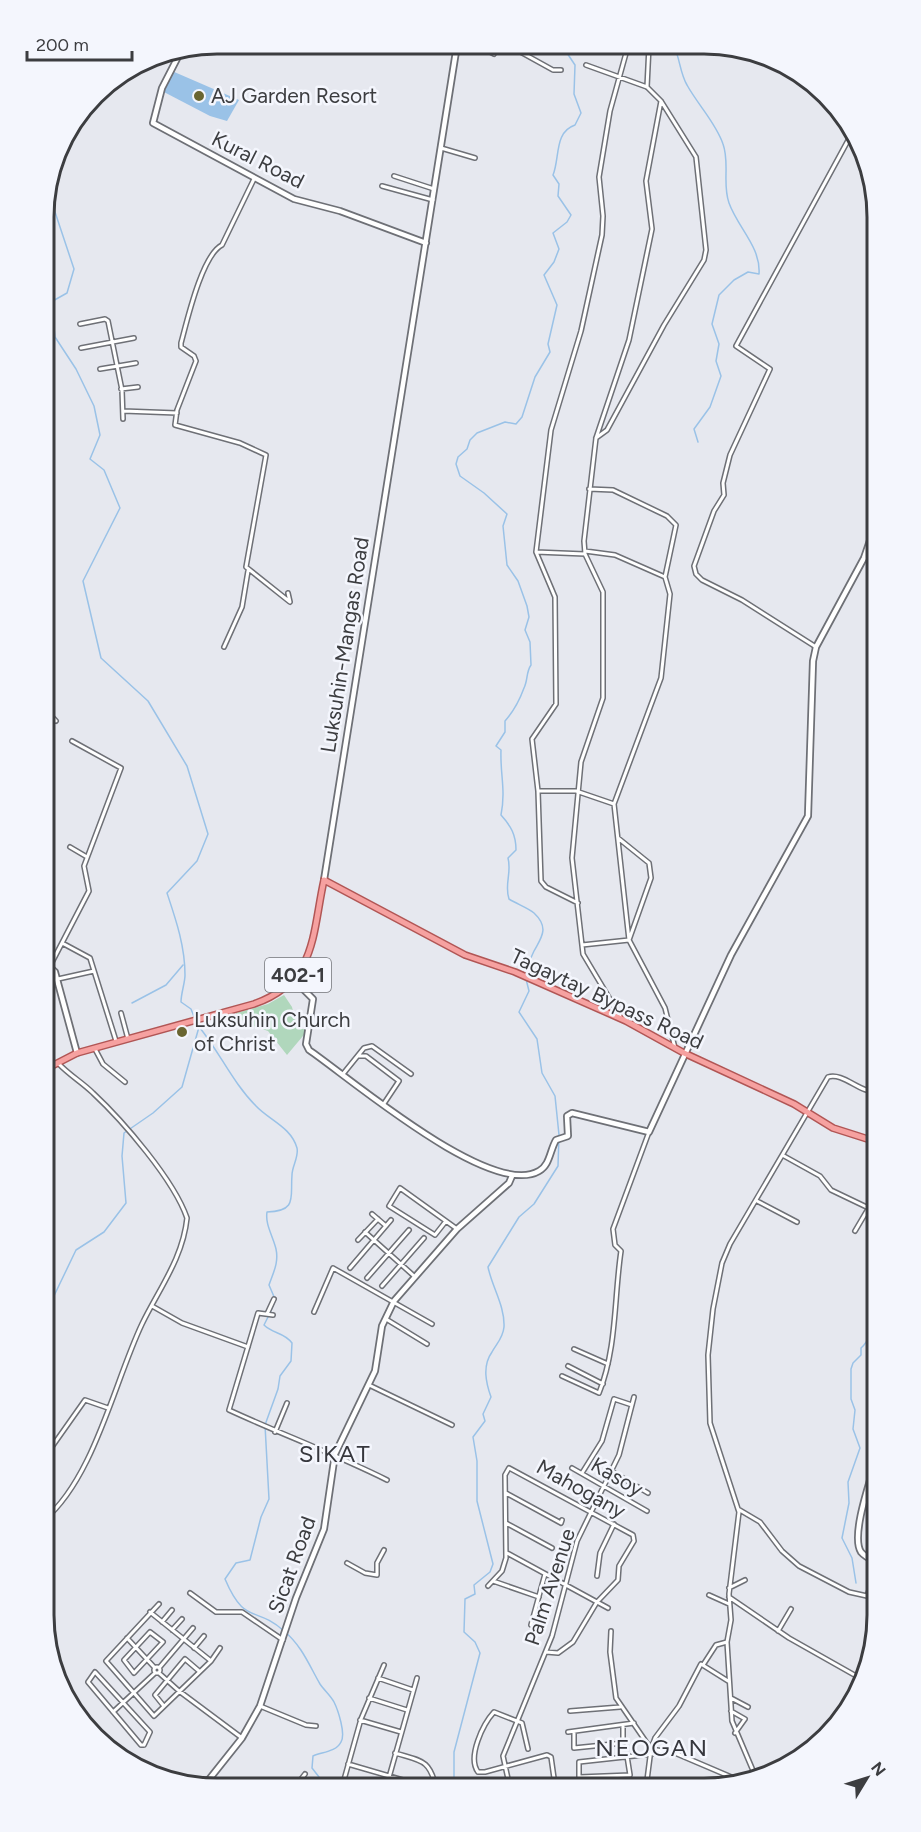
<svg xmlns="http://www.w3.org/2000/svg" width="921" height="1832" font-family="Figtree,sans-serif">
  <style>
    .green { fill: #b0d7bc }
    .water { fill: #9ac2e7 }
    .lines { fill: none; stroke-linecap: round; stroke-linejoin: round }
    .stream { stroke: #9ac2e7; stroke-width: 1.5 }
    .street-casing { stroke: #6e7076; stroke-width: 6 }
    .secondary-casing { stroke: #6e7076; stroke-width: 8 }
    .primary-casing { stroke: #b15655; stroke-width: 8 }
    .street { stroke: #fff; stroke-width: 3 }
    .secondary { stroke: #fff; stroke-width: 4.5 }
    .primary { stroke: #f6a1a0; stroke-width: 5 }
    .poi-dot { fill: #696531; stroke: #f4f6fd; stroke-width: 2 }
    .labels { text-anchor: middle; stroke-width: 5; stroke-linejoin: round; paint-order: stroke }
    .shield { fill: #f4f6fd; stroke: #737479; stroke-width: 1.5 }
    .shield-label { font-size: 20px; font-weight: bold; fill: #3c3d40 }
    .poi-label { font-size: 21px; fill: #3c3d40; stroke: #f4f6fd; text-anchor: start }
    .street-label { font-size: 21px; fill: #3c3d40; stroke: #f4f6fd }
    .quarter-label { font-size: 24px; letter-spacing: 1.5px; fill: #36373d; stroke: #f4f6fd }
    .rim { fill: none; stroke: #3c3d40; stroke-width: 3 }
  </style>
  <rect width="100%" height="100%" fill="#e6e8ef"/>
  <path class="green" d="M284,995l8,12 5,21 11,2 -21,25 -19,-24 -18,-6 -14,-9v-3l32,-9z"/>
  <path class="water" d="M172,71l67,29 -12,21 -17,-5 -48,-25z"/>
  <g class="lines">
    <path class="stream" d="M674,46c6,13 6,27 13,39 11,20 29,38 36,59 7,19 -1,40 6,59 9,25 32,44 30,71l-11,-2 -14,8 -15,15 -7,29 7,20 -3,17 5,15 -11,31 -16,22 4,13
      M47,188l27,81 -7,24 -16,9 4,35 21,32 18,37 6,29 -10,24 14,11 16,38 -37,73 18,77 47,43 39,65 21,68 -11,27 -30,32c9,27 18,53 18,82 0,8 -4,18 -4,27l10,7 4,10
      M527,974c1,-7 4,-17 7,-23 7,-13 16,-23 0,-38 -6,-5 -17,-9 -25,-14 -5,-14 3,-26 -1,-41l8,-8c0,-15 -5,-24 -15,-35 5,-26 -1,-40 0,-65l-5,-4 9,-14v-11c8,-9 15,-22 19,-33 4,-8 2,-16 7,-23l-1,-23 -5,-12 4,-13 -2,-11 -9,-25 -11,-16 -4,-39 4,-12 -23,-21 -24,-17 -4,-12 2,-7 9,-8 3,-9 7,-7 28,-11 11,2 6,-7 13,-40 15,-25 -2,-8 9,-39 -13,-30 10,-13 5,-13 -6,-16 14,-11 4,-7 -13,-19 1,-12 -6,-9c7,-17 1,-43 22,-50l6,-12 -7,-19 1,-29 -8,-12 1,-7
      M132,1003l34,-18 17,-20
      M200,1028c20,25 33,55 56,78 13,14 35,21 41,42 2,9 -5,18 -5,27 -2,22 6,36 -25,37 -2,13 6,24 9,37 3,14 -3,24 -7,36l6,14
      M270,1313l4,-10
      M268,1317l-4,8c9,9 20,7 28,18l-1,18 -11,15 -2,13 -13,36 4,74 -8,18 -11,43 -14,3 -11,16c20,47 30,26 59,52 18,15 25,34 36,53 4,6 11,12 14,18 4,8 12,32 7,40 -5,10 -19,10 -28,14l-1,12 7,9v10
      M45,1349l7,-49 24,-50 28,-18 22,-29 -4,-47 2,-23 29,-20 29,-26 17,-60 -2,-4
      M856,1583l-4,-25 -10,-20 7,-35 -1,-21 12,-34 -7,-19 2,-19 -4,-11v-30l2,-6 8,-8v-7c8,-7 14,-22 12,-33l4,-7
      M454,1788v-36l26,-99 -5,-11 -11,-10 1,-33 10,-5 -1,-9 16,-13 3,-8 -16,-63v-40l-4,-24 12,-16 -2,-7 8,-17c-5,-14 -9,-31 1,-45 5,-9 11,-14 12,-25 1,-21 -12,-40 -16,-60l31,-50 15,-13 24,-38 1,-31 -4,-39 -13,-23 -5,-34 -18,-27 10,-21 -3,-12"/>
    <defs>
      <path id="street" d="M477,45l17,9
        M508,45l45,25h8
        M586,65l61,22 14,14 35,56 10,93 -2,10 -40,65 -57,105 -11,8
        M647,87l2,-41
        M441,148l34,10
        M394,176l40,13
        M254,179l-32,66c-20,10 -35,76 -41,98v4l13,9 2,5 -19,49 -2,15 65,18 26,12 -20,112 44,35 -2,-9
        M382,186l51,14
        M80,324l25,-5 3,2 14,69 1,29
        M81,348l53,-10
        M100,369l36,-6
        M121,389l17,-2
        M123,411l54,2
        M589,489l24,1 54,26 9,9 -11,52 5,17 -9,84 -47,126 15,136 36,68 10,40
        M585,551l30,4 50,22
        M536,552l49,2
        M224,647l18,-40 6,-36
        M816,647l-74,-47 -40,-20 -6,-6 -2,-8 20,-55 10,-16 -1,-12 7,-28 40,-86 -34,-23 115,-211
        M44,668l5,-8 -5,-3
        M44,708l12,13
        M538,791h38l38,13
        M70,847l17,10
        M578,903l-32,-16 -5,-6 -3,-90 -6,-52 24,-35 -1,-107 -19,-45 15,-122 30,-99 21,-96 1,-19 -4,-39 11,-66 18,-65
        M64,944l26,14 26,83
        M582,945l47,-5 22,-62 -2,-15 -31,-25
        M50,966l39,-75 -5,-25 37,-98 -49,-27
        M58,979l36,-8
        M121,1013l7,26
        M620,1016l-37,-62 -11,-96 9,-96 22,-64v-106l-18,-38 -1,-13 12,-103 33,-98 23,-111 -6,-48 15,-80
        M95,1049l8,15 22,18
        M358,1056h8l33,25 -16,24
        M343,1074l21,-26 8,-2 39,28
        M784,1156l36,20 11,14 46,22
        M757,1201l40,21
        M372,1214l14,12
        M446,1221l-11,14 -46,-29 11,-18 57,41
        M855,1231l13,-22
        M365,1232l49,44
        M870,1235l6,-24
        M358,1240l20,-21
        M350,1268l41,-48
        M367,1278l42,-48
        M382,1286l42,-48
        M152,1306l30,17 66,24
        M314,1312l19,-44 99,56
        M267,1314l7,-15
        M273,1315l-15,-2 -29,97c52,24 106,44 158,70
        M386,1319l41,25
        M574,1349l34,15
        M568,1366l35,18
        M562,1376l37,17c18,-45 15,-95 22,-142l-6,-6 -2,-16 36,-97
        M369,1385l83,40
        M275,1432l12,-29
        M44,1450l5,1 36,-51 23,8
        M572,1468l75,43
        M613,1472l35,21
        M582,1473l20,-32 12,-42 18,6
        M871,1473l6,3
        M506,1493l55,30 1,-3
        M738,1509l22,13 22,29 17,15 50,26 18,4 10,-28
        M44,1520c50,-42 70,-137 98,-196 17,-35 41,-66 45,-106 -13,-38 -64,-97 -94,-125 -11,-11 -24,-18 -35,-30
        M506,1523l46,25
        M507,1553l101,55
        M347,1563l18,10 12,2v-12l7,-13
        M597,1576l3,-23 14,-29
        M493,1581l46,16
        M488,1586l14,-15 4,-13 -1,-83 4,-7 124,67 1,6 -15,25 -1,14 -21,22 -24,40 -15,11 -12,-1
        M729,1588l16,-8
        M190,1593l26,19h26l41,28
        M709,1595l20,9
        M729,1597l60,41 69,39
        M159,1604l-53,57 48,55 57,-55 9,-13
        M150,1612l61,49
        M162,1622l10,-12
        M531,1625l14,-51
        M172,1630l10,-11
        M611,1631l-1,21 6,46 35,51 -5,39
        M778,1631l13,-22
        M150,1632l13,10 -29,31 -10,-13z
        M127,1638l28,30
        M47,1639l3,-2
        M194,1648l10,-12
        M50,1657l9,14 -5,2
        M703,1665l13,-20 11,-3
        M154 1670a3 3 0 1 1 6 0a3 3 0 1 1-6 0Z
        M159,1668l34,-40
        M95,1672l55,60 -6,13h-3l-53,-63z
        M159,1673l20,18 63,47
        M378,1678l35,12
        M728,1681l-27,-17 -22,42 -24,32 -4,11 24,4 68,29
        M369,1698l38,12
        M731,1698l17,9
        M163,1705l-8,-10 30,-36 14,12
        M260,1706l46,19 10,1
        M570,1711l50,-4
        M731,1711l14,8 -10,14
        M113,1712l42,-39
        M360,1720l41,12
        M568,1732l66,-9
        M574,1732v16l49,-5v-17
        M395,1753c26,8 35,6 41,35
        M627,1756l3,19 -51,2v-15l73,-8
        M348,1764l79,23 8,-2
        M757,1780l-25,-59 -5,-79 4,-22 -2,-26 10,-82 -29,-89 -2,-68 5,-46 9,-46 8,-19 98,-167c15,-5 32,16 49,15
        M286,1783l6,4
        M342,1786l8,1
        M295,1787l10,-13
        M342,1787l19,-68 23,-54
        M386,1788l31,-110
        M510,1788l-7,-32 49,-120 25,-95 42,-86 15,-58
        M525,1788l27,-7 2,-3 -3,-21 -4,-2 -62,17h-7c-11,-15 5,-48 16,-60l28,11 6,26"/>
      <path id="secondary" d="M181,51l-19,37 -9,35 141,76 46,12 86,32
        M324,880l133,-835
        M44,962l11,10 22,81
        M294,980l19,19 -7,45 3,6c41,28 182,149 230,121 11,-6 11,-21 17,-31l12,-4 -1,-20 5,-3 77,19 82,-177 77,-139 5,-155 3,-14 48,-89 13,-38
        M877,1562c-5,-2 -12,-5 -16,-10 -11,-17 11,-76 16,-95
        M203,1787l39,-49 18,-32 36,-108 28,-69 11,-75 40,-83 7,-45 12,-25 63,-72 52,-46 3,-7"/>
      <path id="primary" d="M44,1070l33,-17 177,-49c63,-22 58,-70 70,-124l141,75 50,17 111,49 58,32 110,51 39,24 44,14"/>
    </defs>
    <use href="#street" class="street-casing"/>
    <use href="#secondary" class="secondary-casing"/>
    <use href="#primary" class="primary-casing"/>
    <use href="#street" class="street"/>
    <use href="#secondary" class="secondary"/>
    <use href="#primary" class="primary"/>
  </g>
  <g class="poi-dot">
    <circle cx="199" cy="96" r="6"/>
    <circle cx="182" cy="1032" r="6"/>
  </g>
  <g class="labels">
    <rect class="shield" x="265" y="958" width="66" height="34" rx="4.5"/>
    <g class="shield-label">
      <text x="298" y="982">402-1</text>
    </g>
    <g class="poi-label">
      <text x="211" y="103">AJ Garden Resort</text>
      <text x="194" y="1027">Luksuhin Church<tspan x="194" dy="24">of Christ</tspan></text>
    </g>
    <g class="street-label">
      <text transform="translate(258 160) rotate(27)" y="7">Kural Road</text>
      <text transform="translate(345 645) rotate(-81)" y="7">Luksuhin-Mangas Road</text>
      <text transform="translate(607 999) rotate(25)" y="7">Tagaytay Bypass Road</text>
      <text transform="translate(617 1477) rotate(30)" y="7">Kasoy</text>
      <text transform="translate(581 1489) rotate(29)" y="7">Mahogany</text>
      <text transform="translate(292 1565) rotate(-70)" y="7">Sicat Road</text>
      <text transform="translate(550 1587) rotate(-72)" y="7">Palm Avenue</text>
    </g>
    <g class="quarter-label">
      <text x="335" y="1462">SIKAT</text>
      <text x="652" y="1756">NEOGAN</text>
    </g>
  </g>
  <path d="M0 0H921V1832H0ZM217 54H704A163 163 0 0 1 867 217V1615A163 163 0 0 1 704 1778H217A163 163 0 0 1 54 1615V217A163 163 0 0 1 217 54Z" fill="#f4f6fd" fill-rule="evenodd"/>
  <path class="rim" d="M217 54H704A163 163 0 0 1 867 217V1615A163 163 0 0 1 704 1778H217A163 163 0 0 1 54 1615V217A163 163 0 0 1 217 54Z"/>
  <g transform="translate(867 1778) rotate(52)" stroke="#f4f6fd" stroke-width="4.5" paint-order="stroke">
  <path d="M0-4.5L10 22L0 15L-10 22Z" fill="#3c3d40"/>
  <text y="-9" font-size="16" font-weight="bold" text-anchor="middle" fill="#3c3d40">N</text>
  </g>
  <path d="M27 51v9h105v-9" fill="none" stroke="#3c3d40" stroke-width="3"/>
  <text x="36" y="51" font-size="18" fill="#3c3d40" stroke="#f4f6fd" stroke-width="4.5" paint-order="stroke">200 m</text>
</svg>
